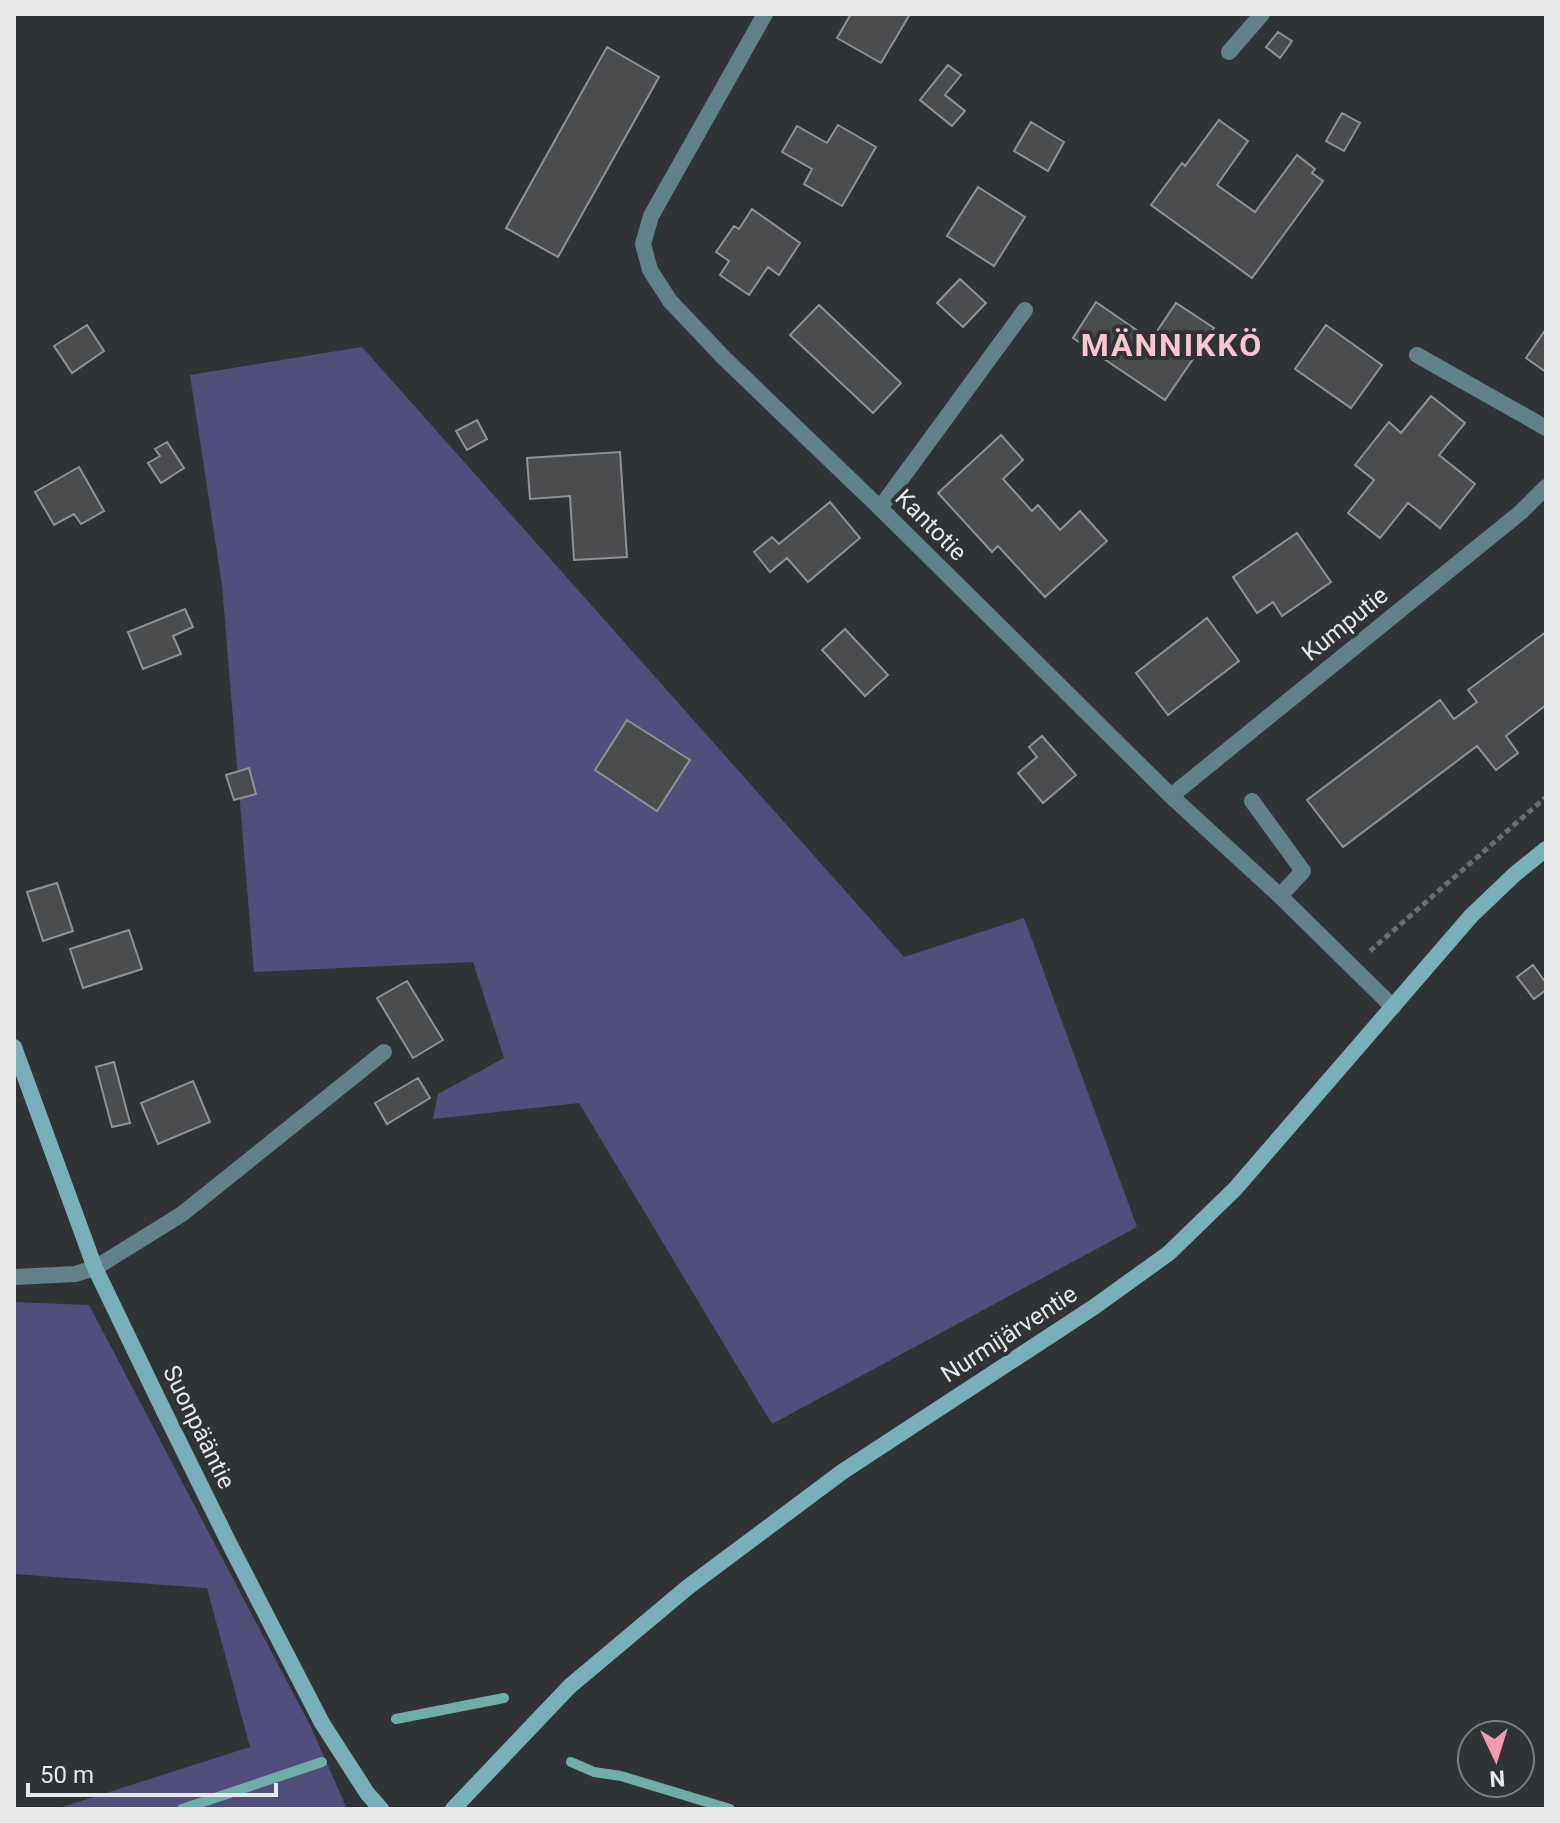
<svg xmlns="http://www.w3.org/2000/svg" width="1560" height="1823" font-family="Roboto,sans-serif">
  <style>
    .green { fill: #524e7c }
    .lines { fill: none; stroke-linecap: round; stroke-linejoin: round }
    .stream { stroke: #6faea7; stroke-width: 10 }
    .building { fill: #4a4c4e; stroke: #909194; stroke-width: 2 }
    .path { stroke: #6c6f71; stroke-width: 5; stroke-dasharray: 6 4; stroke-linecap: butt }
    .lane { stroke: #618289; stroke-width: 16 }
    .street { stroke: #618289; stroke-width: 16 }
    .secondary { stroke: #79afb9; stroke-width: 16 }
    .labels { text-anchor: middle; stroke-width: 8; stroke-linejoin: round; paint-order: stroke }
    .street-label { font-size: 24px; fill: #e6e8e9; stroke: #303335 }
    .district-label { font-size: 32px; font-weight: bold; letter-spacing: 2px; fill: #f9c6d2; stroke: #303335 }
  </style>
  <rect width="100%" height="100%" fill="#303335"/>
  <path class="green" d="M362,347l542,610 120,-39 113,309 -365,197 -193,-321 -146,16 5,-25 66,-36 -31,-96 -219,10 -32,-387 -32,-210z
    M14,1302l75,3 222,422 36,82h-291l194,-62 -43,-159 -193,-14z"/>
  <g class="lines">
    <path class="stream" d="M396,1719l108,-21
      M571,1762l23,10 27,4 109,33
      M182,1809l140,-47"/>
  </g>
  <path class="building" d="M851,14h59l-29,49 -44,-25z
    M1278,32l14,9 -12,17 -14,-11z
    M607,47l52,30 -101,180 -52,-29z
    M948,65l13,10 -16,20 20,16 -13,15 -32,-26z
    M1342,113l18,10 -16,28 -18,-10z
    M1219,120l29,21 -31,44 38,27 42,-57 18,14 -3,4 11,8 -71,97 -101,-73 31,-42 3,3z
    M1031,122l33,20 -16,29 -34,-20z
    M838,125l38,22 -34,59 -38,-22 8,-15 -30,-17 15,-26 30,17z
    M978,187l47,30 -31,49 -47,-30z
    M752,209l48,34 -21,32 -11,-8 -19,28 -29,-20 9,-14 -13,-9 18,-26 5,3z
    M960,279l26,24 -23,24 -26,-24z
    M1096,302l55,38 25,-37 38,25 -49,72 -92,-62z
    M819,305l82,78 -28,30 -83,-78z
    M87,325l17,26 -32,22 -18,-27z
    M1326,325l56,40 -31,43 -56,-39z
    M1546,329v43l-20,-14z
    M1431,396l34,27 -26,32 36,29 -35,44 -32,-25 -28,35 -32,-25 26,-33 -19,-15 34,-43 12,11z
    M477,420l10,19 -20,11 -11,-19z
    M1001,435l22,25 -20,19 29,32 6,-6 22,25 20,-19 27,30 -62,56 -47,-51 -6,6 -54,-59z
    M167,442l17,26 -23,15 -13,-20 12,-7 -5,-7z
    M620,452l7,105 -53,3 -4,-64 -40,3 -3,-41z
    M79,467l25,44 -23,13 -7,-10 -20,11 -19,-33z
    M830,502l30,36 -52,44 -21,-24 -17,14 -16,-20 18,-15 7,7z
    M1297,533l34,49 -49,34 -9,-14 -16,11 -24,-36z
    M185,609l8,18 -20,9 8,18 -38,15 -15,-37z
    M1207,618l32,43 -71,54 -32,-42z
    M845,629l43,46 -23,21 -43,-46z
    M1546,632v73l-40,31 12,17 -22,17 -19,-24 -134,101 -36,-47 133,-100 14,19 23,-17 -9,-12z
    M627,720l63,40 -33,51 -62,-41z
    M1042,736l34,39 -33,28 -25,-30 19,-16 -8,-10z
    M249,768l7,26 -22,6 -8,-25z
    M57,883l16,48 -30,10 -16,-49z
    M129,930l13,39 -59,19 -13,-39z
    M1533,965l13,18v7l-12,9 -17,-22z
    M407,981l36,59 -30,18 -36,-60z
    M114,1062l16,61 -18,4 -16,-60z
    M418,1078l12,20 -43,26 -12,-21z
    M193,1081l17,41 -52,22 -17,-41z"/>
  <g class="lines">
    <path class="path" d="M1370,951l176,-154"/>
    <path class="lane" d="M880,508l145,-198
      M1252,801l51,70 -23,25
      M14,1277l61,-3 20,-6 87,-54 202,-162"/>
    <path class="street" d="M765,14l-114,202 -8,28 7,26 20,31 54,57 156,150 291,288 109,100 113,111
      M1229,52l33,-38
      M1417,355l129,73
      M1171,796l350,-284 25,-25"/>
    <path class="secondary" d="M14,1047l81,221 63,131 70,142 94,182 45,70 14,16
      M453,1809l117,-123 118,-99 154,-115 252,-165 75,-54 66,-64 236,-273 44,-42 31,-25"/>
  </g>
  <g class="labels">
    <g class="street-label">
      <text transform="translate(931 525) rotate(45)" y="8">Kantotie</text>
      <text transform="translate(1345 624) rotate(-39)" y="8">Kumputie</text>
      <text transform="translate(1009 1334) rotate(-33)" y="8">Nurmijärventie</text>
      <text transform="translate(199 1427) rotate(64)" y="8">Suonpääntie</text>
    </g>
    <g class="district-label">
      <text x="1172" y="356">MÄNNIKKÖ</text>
    </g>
  </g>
  <rect width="1560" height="1823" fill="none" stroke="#e6e8e9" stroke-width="32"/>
  <g transform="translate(1496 1759) rotate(176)"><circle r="38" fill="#303335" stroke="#797b7d" stroke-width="2"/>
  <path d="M0-6L14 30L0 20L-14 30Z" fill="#f19ab2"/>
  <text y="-12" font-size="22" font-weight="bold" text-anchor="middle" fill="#e6e8e9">N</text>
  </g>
  <path d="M28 1783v12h248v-12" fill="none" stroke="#e6e8e9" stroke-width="4"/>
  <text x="40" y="1783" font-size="24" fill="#e6e8e9" stroke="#303335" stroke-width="6" paint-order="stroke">50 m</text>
</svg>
